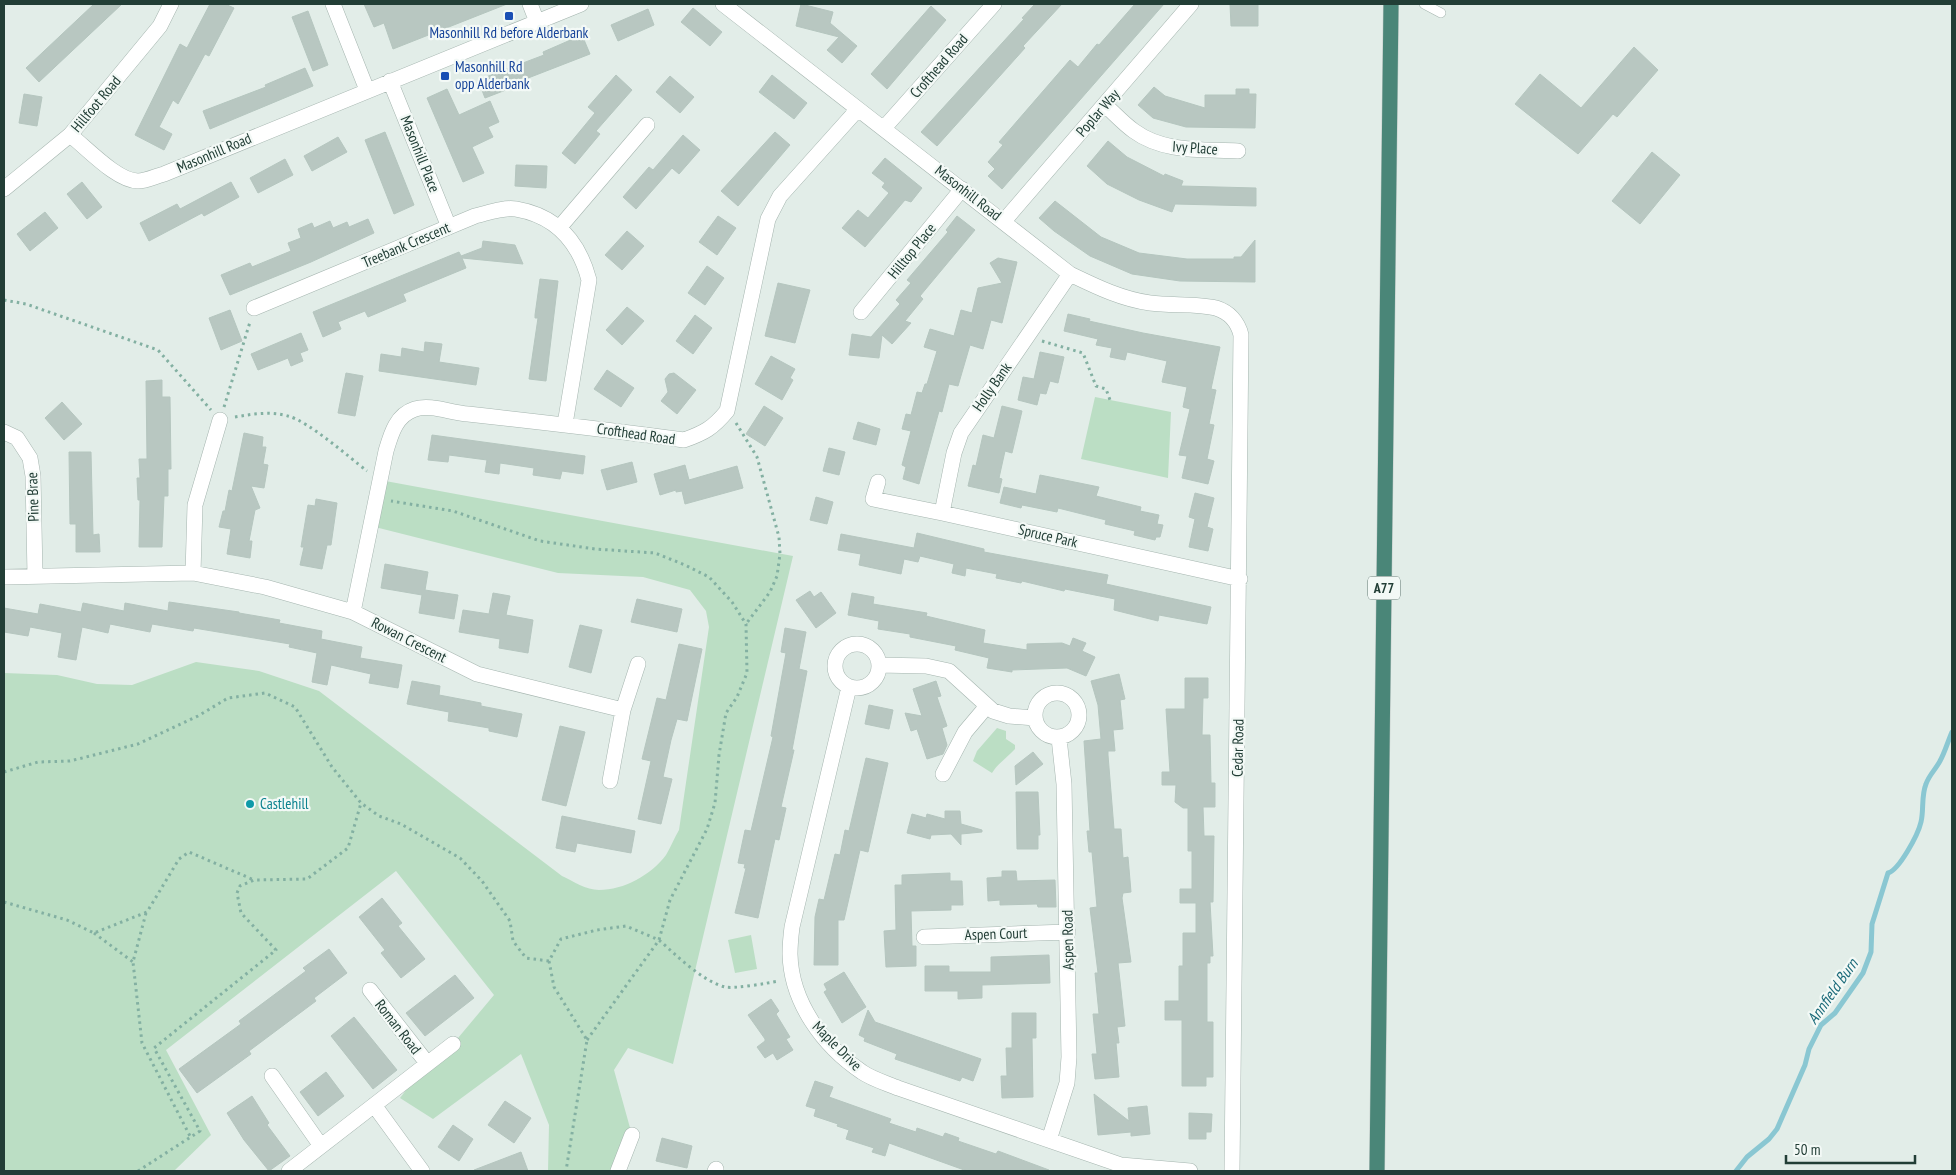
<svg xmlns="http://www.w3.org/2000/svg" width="1956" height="1175" font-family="'PT Sans Narrow',sans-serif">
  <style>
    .green { fill: #bbdec4 }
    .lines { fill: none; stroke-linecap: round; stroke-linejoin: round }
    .stream { stroke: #8ac7d2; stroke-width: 5 }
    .building { fill: #b8c7c1; stroke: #b5c6bf }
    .service-casing { stroke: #a5b5af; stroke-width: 10 }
    .minor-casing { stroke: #a5b5af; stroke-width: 16 }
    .tertiary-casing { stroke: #a5b5af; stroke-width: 16 }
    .trunk-casing { stroke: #c1c9c7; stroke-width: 16 }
    .path { stroke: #83b0a2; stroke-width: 3; stroke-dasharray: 2.5 4; stroke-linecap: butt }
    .service { stroke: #fff; stroke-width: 9 }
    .minor { stroke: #fff; stroke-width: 15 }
    .tertiary { stroke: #fff; stroke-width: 15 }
    .trunk { stroke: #4a8678; stroke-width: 15 }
    .transit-dot { fill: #1a4fb4; stroke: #f3f9f6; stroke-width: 2 }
    .culture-dot { fill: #0f9aa8; stroke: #f3f9f6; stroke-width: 2 }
    .labels { text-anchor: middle; stroke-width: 4.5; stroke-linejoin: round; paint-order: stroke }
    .shield { fill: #f3f9f6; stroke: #617670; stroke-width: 1 }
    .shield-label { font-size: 14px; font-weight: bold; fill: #223e36 }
    .transit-label { font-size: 15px; fill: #164399; stroke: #f3f9f6 }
    .street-label { font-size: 15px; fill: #223e36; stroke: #f3f9f6 }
    .culture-label { font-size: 15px; fill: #0d838f; stroke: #f3f9f6; text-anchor: start }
    .water-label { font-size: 16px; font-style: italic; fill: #1c6b7a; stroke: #f3f9f6 }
  </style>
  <rect width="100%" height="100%" fill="#e2ede8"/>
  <path class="green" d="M1095,397l76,15 -3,66 -87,-19z
    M380,480l413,76 -120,508 -45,-16 -14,22 18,65 -14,36h-70l1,-46 -28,-71 -88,65 -33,-21 27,-35 26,-19 41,-49 -98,-124 -230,179 45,85 -37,36h-170v-498l53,2 40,9 35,1 64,-23 63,9 60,20 243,185c11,5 24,14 37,14 25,0 52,-15 67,-35 5,-8 8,-17 13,-25l30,-203 -3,-16 -16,-21 -47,-13 -85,-4 -187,-47z
    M997,728l9,3v8l9,6v4c-8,9 -17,14 -23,24l-19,-12 4,-10z
    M751,935l6,34 -22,4 -7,-33z"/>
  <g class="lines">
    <path class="stream" d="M1736,1171l11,-14 22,-18 8,-10 28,-64 4,-16 12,-24 14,-12 28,-40 8,-21 1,-28 16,-51c11,-3 30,-38 33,-51 3,-12 0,-26 5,-38 3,-9 10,-15 14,-23 5,-9 8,-20 12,-29"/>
  </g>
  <path class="building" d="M94,4h28l-83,78 -13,-14z
    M210,4h15l9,4 -25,48 -4,-2 -27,50 -5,-4 -14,27 13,7 -8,16 -29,-15 45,-91 7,4z
    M364,4h143l-114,45 -9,-26 -10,4z
    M801,4l32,8 -3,11 27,23 -15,17 -15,-13 12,-13 -43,-11z
    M1035,4h27l-39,42 2,2 -88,98 -16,-14 103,-113 -2,-1z
    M1135,4h29l-162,185 -14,-13 7,-7 -7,-7 15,-17 -4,-3 71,-82 8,7 19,-23 2,1z
    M1230,4h28v22h-27z
    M931,6l15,14 -59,69 -16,-15z
    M693,8l29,24 -12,14 -29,-24z
    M648,9l6,16 -36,16 -7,-16z
    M308,11l20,54 -15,6 -21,-54z
    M582,35l8,19 -67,26 1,3 -39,15 -7,-18 66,-25 -1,-3z
    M1634,47l24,23 -41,47 -4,-3 -35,40 -63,-50 25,-30 41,34z
    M305,68l8,18 -103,43 -7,-18 63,-24 -1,-2z
    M616,75l16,15 -36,41 4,3 -25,30 -13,-11 33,-40 -7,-6z
    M772,75l35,28 -13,16 -35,-27z
    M670,76l24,21 -14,16 -24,-21z
    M1154,87l11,9 40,12v-13h31v-6h13v5h7l-1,34 -69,-1 -33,-9 -15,-13z
    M447,89l12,26 31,-14 9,21 -11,5 5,10 -21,10 12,26 -21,9 -36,-84z
    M24,94l18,3 -5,29 -18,-3z
    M385,132l29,73 -20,9 -29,-74z
    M775,132l15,13 -52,61 -17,-15z
    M683,135l17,15 -21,24 -7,-6 -36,41 -13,-12 26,-30 4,3z
    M338,137l9,15 -35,19 -8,-15z
    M1108,141l19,16 37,19 1,-2 18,7 -2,5 75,2v18l-81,-2 -3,8 -33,-12 -32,-16 -20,-18z
    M1652,152l28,23 -40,49 -28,-23z
    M885,158l37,30 -11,14 -6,-2 -40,47 -23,-19 16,-18 10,8 21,-25 -7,-6 3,-4 -13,-10z
    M285,159l8,16 -35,18 -8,-15z
    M516,165l31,1 -1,22 -31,-2z
    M82,182l20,25 -15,12 -20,-25z
    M231,182l8,15 -35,19 -2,-3 -53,28 -9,-18 37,-19 3,5z
    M1055,201l46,36 38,16 48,6h47v-2h7l14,-17v42l-75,-1 -48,-7 -42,-18 -36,-25 -15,-13z
    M45,212l13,16 -28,23 -13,-17z
    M718,216l18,12 -19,27 -18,-13z
    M957,216l18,14 -55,66 3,3 -18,22 6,2 -19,21 -10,-9 -3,23 -30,-3 3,-21 19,3 29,-33 -4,-4 15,-17 -4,-3 41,-48 -2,-2z
    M368,219l6,14 -63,29 -81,33 -9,-20 29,-12 2,4 39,-16 -3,-8 13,-5 -3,-9 14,-6 2,5 16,-7 3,7 14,-6 2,5z
    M627,231l17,15 -22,24 -17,-15z
    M483,241l32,4 8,19 -61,-6 4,10 -63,26 3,7 -38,16 -3,-6 -27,11 3,7 -18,8 -10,-25 146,-60 2,4 21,-8z
    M998,258l19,4 -15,61 -11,-3 -8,29 -13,-4 -12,41 -9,-2 -7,28 -3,-1 -20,73 -16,-5 3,-12 -4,-2 9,-34 -9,-2 4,-15 5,1 6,-23 5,1 3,-9h2l10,-33 -13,-4 6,-18 24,7 7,-26 11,3 6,-25 24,-5 -12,-20z
    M707,266l17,12 -19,27 -17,-12z
    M540,279l18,2 -12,100 -17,-2 9,-61h-3v-3z
    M778,283l32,7 -15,53 -30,-7z
    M627,307l17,14 -22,24 -16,-15z
    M230,310l12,31 -21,9 -12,-32z
    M1068,314l22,5 -1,2 54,12 77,14 -9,42 5,1 -7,34 5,1 -7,34 7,2 -6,23 -26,-6 5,-22 -8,-1 11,-46 -7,-2 4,-20 -25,-5 5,-21 -40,-9 -2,8 -15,-3 2,-9 -16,-3 2,-6 -34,-8z
    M695,315l17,13 -19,26 -17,-13z
    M301,333l7,17 -8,3 3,8 -12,5 -3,-8 -30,12 -7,-16z
    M425,342l17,2 -3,18 40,6 -3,17 -97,-14 2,-17 20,3 1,-9 22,4z
    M1040,352l24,5 -6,26 -8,-2 -4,13 -6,-1 -3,12 -19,-5 5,-23 11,2z
    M771,356l24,13 -5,9 3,2 -11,20 -27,-16z
    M607,370l27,18 -13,19 -27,-18z
    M346,373l17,3 -8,40 -17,-3z
    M674,373l22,17 -19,24 -16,-13 7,-9 -3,-13 4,-5z
    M162,380v17h8l1,72h-3v27h-4l-2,51h-23l1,-47h-2l-1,-22h3l-1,-19h8l-1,-78z
    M62,402l20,22 -18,16 -19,-22z
    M764,406l19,12 -18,28 -19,-12z
    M1002,406l20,5 -10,42 -7,-2 -6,27 3,1 -3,14 -31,-7 5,-21 3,1 7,-31 11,3z
    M858,422l22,7 -4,16 -23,-6z
    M244,433l19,4 -1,10h4l-3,17 5,1 -4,23 -13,-2 9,22 -5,2 -6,31h3l-2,17 -23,-4 4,-25 -12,-2 4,-16h2l4,-21 3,1z
    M432,435l153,21 -2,18 -21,-3 -2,8 -27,-4 1,-7 -34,-5 -1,11 -14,-2 2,-12 -38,-5 -1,7 -20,-2z
    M829,448l16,4 -6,23 -16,-4z
    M69,452h22l2,83 6,-1 1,18h-24v-28h-6z
    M632,462l5,20 -30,8 -6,-20z
    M685,465l4,15 48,-14 6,22 -58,16 -3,-13 -6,1v-2l-16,5 -6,-21z
    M1040,475l59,12 -3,9 45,11 -1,4 19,4 -2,9 6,1 -3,12h-4l-1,3 -21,-5 1,-4 -30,-7 1,-4 -48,-12 -1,4 -35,-7 -1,3 -21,-5 4,-16 32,7z
    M1195,493l19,5 -7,29 6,2 -5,22 -19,-4 6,-28 -6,-2z
    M816,497l17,5 -6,22 -17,-4z
    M316,499l21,4 -6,42h-4l-5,24 -22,-4 4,-18h-3l7,-42 7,1z
    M917,533l67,16v3l124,23 -2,9 105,23 -4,17 -48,-9 -1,6 -44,-11 1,-11 -50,-10 -1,2 -42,-10 -1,2 -25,-5 1,-4 -31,-6 -1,8 -13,-3 2,-9 -34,-8 -2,6 -14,-3 -3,15 -42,-9 2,-11 -23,-4 3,-16 73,14z
    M385,564l43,8 -3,18 33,5 -4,24 -35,-6 3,-18 -41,-7z
    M810,591l4,6 7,-5 15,21 -20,15 -20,-28z
    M493,593l17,3 -4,19 27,5 -5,33 -29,-5 1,-9 -41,-7 4,-22 26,4z
    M852,593l22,4 -1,7 54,9 -1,3 59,14 -2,13 44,7v-6l35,-1 8,3 3,-8 13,5 -4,8 13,6 -9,19 -19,-8 -55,2v2l-25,-4 2,-10 -34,-8 1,-4 -46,-9v-3l-32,-5 1,-8 -31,-6z
    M637,599l45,10 -5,23 -46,-10z
    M169,602l70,10v1l41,7 -1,3 43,8 -1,8 41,8 -2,11 42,7 -4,23 -29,-5 2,-9 -40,-9 -4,20 -15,-3 5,-29 -28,-6 1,-3 -96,-16 -1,3 -41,-7 -2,8 -40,-8 -2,9 -26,-6 -6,33 -18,-3 4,-24 -32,-6 -2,9 -24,-4v-24l34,6 2,-10 41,8 2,-9 41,8 1,-8 43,8z
    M580,625l22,5 -11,43 -22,-6z
    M785,628l21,4 -7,37 8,2 -15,79h2l-13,57 5,1 -7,32 -4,-1 -17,79 -23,-5 11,-45h-2l1,-4 -7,-1 7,-33 6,1 22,-94 -2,-1 15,-83 -5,-1z
    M679,644l23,5 -15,72 -10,-2 -6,21 -8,37 9,2 -11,45 -23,-5 13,-58 -9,-2 15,-61 9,2z
    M1119,674l6,25 -5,1 3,29 -10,1 2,21h-7v4l6,74h7l2,29 5,-1 3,35 -8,1 -1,5 9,64 -13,1 7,63 -8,1 2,16h-3l3,34 -24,2 -3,-25h5l-4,-40h6l-4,-41h3l-8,-65 7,-1 -5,-55h-3l-2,-21h3l-6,-90 17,-2 -3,-34 -7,-24z
    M1185,678h23v20h-5l-1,37h8l1,48h4v24h-12l1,29h10l-1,66h-3l3,54h-3v7h-3v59h6v55h-7v9h-24v-66h-17v-19h14v-35h4v-33h13v-30h-16v-14h12v-38h-4v-43h-5l-8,-6 1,-17h-14v-13h8l-4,-63h19z
    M412,681l28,5 -1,9 42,8v3l41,8 -5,23 -28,-6v-3l-41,-7 1,-9 -42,-8z
    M936,681l5,15 -4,1 10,29 -5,2 5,17 -4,9 -16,5 -10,-30 -6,2 -6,-18 17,3 -9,-27z
    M869,705l24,5 -4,19 -24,-5z
    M560,726l25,6 -19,74 -24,-6z
    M1033,752l10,12 -27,21 -1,-19z
    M866,758l22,5 -20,89 -8,-2 -16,70h-6v45h-24l1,-48 4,-18 5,1 11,-46 5,1 5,-25 4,1z
    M1016,792h22l2,43h-2v14h-21z
    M945,811h15l1,13 21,6v2l-21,2v11l-10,-11 -20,1 -1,4 -23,-6 5,-19 14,4 1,-4 18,5z
    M562,816l73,15 -4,22 -54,-10 -2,9 -19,-4z
    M1002,871h14l1,10 38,-1 1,27h-18l-1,-3 -37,1v-5l-12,1 -1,-23 15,-1z
    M950,873v8h12l1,24h-12v5l-40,1 1,35h4v20l-30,1 -2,-36 12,-1 -1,-45h7v-10z
    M382,898l20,25 -4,3 27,33 -24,19 -20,-25 4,-3 -26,-33z
    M329,949l18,24 -33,25 2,3 -67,50 2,3 -54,39 -18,-24 62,-45 -2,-3 67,-50 -3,-3z
    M1049,955l1,28 -68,2v13l-24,1v-8h-33v-25h24v6h42v-15z
    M844,972l22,35 -24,16 -18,-31 3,-2 -3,-6z
    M455,975l19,23 -49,38 -19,-23z
    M771,999l8,12 -3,3 14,23 -4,2 7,11 -16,10 -4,-7 -8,5 -8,-11 8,-6v-2l-17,-24z
    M868,1010l7,12 106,37 -8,22 -11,-4 -2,4 -65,-22 2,-5 -33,-13 1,-3 -6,-3z
    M1012,1013h24v25h-4l1,59 -31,1 -1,-22h6l-1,-28h6z
    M354,1017l43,53 -24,19 -42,-53z
    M326,1072l18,24 -26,20 -18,-24z
    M815,1081l18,6 -4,10 62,22 -2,4 27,9 1,-4 26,9 2,-4 14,5 -1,3 38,13 2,-3 51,19v1h-82l-78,-28 -4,13 -13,-4 2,-4 -28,-9 3,-9 -12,-4 1,-2 -24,-8 2,-7 -10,-3z
    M1094,1094l35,27 -1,-13 19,-2 3,28 -19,2v-4l-33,3z
    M252,1096l17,27 -2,2 23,31 -21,15 -25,-31 -17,-27z
    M505,1101l26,17 -17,25 -26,-18z
    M1189,1113l23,1 -1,18h-5v7h-17z
    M453,1125l20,14 -14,22 -21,-14z
    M662,1138l30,8 -5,22 -31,-7z
    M521,1152l7,19h-53l-1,-1z"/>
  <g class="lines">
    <defs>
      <path id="service" d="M1424,4l17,9"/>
      <path id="minor" d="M333,4l34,86
        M530,4l7,18
        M723,4l347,270c25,12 51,25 80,29 21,3 46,0 66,5 13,4 22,14 25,27l-9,836
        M390,81l59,146
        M1105,105c10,9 19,19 29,26 30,22 69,18 104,20
        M884,128l110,-124
        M70,135c17,13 47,46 68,46 8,0 18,-5 26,-7l417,-170
        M1004,221l187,-217
        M559,228l88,-103
        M254,308l221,-92c13,-3 28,-9 41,-7 41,7 63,33 73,71l-24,144
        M861,312l101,-123
        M4,432l13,6 13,20 3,18 2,99
        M878,482l-5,17 69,14 298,66
        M942,513l12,-60 7,-20 109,-159
        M193,573l2,-68 25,-85
        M4,577l189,-4 72,14 88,25 124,62 146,36
        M353,612l33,-161c5,-17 10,-36 29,-42 16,-5 36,4 53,5 72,8 144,16 216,26 20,-7 29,-12 43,-29l41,-192 12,-23 78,-87
        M835 666a22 22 0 1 1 44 0a22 22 0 1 1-44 0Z
        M879,665l47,1 23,5 44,40 16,5 26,2
        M849,687l-57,240c-1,8 -2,18 -2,27 1,48 33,92 72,118 10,7 24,11 36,16l223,77 69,6
        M1035 715a22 22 0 1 1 44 0a22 22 0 1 1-44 0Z
        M943,774l22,-42 22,-26
        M610,781l13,-71 15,-46
        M924,937l144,-5
        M370,990l57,73
        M272,1076l49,70
        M374,1105l48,66
        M1049,1140l18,-57 2,-26 -5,-273 -5,-46
        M289,1171l164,-127
        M618,1171l14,-36
        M715,1171l1,-2"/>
      <path id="tertiary" d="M4,189l66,-54 90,-109 11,-22"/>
      <path id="trunk" d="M1377,1171l14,-1167"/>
    </defs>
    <use href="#service" class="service-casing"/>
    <use href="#minor" class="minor-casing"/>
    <use href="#tertiary" class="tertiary-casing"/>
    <use href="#trunk" class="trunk-casing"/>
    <path class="path" d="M4,300l22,4 132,46 53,60
      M1042,341l41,12 13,33 10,3 4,11
      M224,407l26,-85
      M235,417c18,-3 35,-6 53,-1 20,5 61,41 79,55
      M736,423l21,34 22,80 1,17 -3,22 -7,16 -24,32
      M4,772l34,-10 32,-1 68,-17 60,-28 30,-18 37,-5 30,14 37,60 29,36 18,13 22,8 59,34 22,23 28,40 3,20 13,17 23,3 12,-22 36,-9 29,-4 33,14 11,-40 37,-71 8,-26 4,-48 7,-42 11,-16 10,-24 -1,-49 -14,-22 -23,-25 -24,-12 -30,-12 -60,-4 -55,-8 -87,-30 -62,-10
      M4,902l63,18 27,13 53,-21 32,-53 10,-7 65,28
      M146,913l-13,49 9,81 49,95
      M94,933l39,29
      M549,961l5,26 33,53 -21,131
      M587,1040l72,-100c17,15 43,41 66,47 10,2 43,-4 54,-6
      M138,1171l62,-40 -46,-83 122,-98 -35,-37 -4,-20 3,-7 14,-6 53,-1 41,-31 13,-45"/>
    <use href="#service" class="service"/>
    <use href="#minor" class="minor"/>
    <use href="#tertiary" class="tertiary"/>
    <use href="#trunk" class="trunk"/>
  </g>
  <g class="transit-dot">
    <rect x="504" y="11" width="10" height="10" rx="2.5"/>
    <rect x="440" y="71" width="10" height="10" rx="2.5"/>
  </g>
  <circle class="culture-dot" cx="250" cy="804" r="5"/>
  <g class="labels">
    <rect class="shield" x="1368" y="576.5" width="32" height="23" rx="4"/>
    <g class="shield-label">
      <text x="1384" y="593">A77</text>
    </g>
    <g class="transit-label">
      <text x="509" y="38">Masonhill Rd before Alderbank</text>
      <text x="455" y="72" text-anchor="start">Masonhill Rd<tspan x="455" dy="17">opp Alderbank</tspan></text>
    </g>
    <g class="street-label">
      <text transform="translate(939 66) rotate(-49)" y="5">Crofthead Road</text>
      <text transform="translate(96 104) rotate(-50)" y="5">Hillfoot Road</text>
      <text transform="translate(1098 113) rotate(-49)" y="5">Poplar Way</text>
      <text transform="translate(1195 148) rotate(4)" y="5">Ivy Place</text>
      <text transform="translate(214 153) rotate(-23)" y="5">Masonhill Road</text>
      <text transform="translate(420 154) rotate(68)" y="5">Masonhill Place</text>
      <text transform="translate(968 193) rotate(38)" y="5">Masonhill Road</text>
      <text transform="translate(406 245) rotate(-23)" y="5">Treebank Crescent</text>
      <text transform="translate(912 251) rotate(-51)" y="5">Hilltop Place</text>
      <text transform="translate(992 387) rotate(-55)" y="5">Holly Bank</text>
      <text transform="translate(636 434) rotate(8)" y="5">Crofthead Road</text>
      <text transform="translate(33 497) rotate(-92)" y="5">Pine Brae</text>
      <text transform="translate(1048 536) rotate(13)" y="5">Spruce Park</text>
      <text transform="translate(409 640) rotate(27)" y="5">Rowan Crescent</text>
      <text transform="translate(1238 748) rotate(-89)" y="5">Cedar Road</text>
      <text transform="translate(996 934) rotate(-2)" y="5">Aspen Court</text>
      <text transform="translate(1068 940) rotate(-91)" y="5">Aspen Road</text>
      <text transform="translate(398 1027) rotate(52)" y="5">Roman Road</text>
      <text transform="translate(837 1046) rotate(45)" y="5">Maple Drive</text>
    </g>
    <g class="culture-label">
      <text x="260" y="809">Castlehill</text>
    </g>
    <g class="water-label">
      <text transform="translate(1832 991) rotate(-55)" y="6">Annfield Burn</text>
    </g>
  </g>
  <rect width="1956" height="1175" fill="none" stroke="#223e36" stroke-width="10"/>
  <path d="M1786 1155v8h129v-8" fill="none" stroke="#223e36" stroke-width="2.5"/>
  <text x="1794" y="1155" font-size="15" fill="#223e36" stroke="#f3f9f6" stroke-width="4" paint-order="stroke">50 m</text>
</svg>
